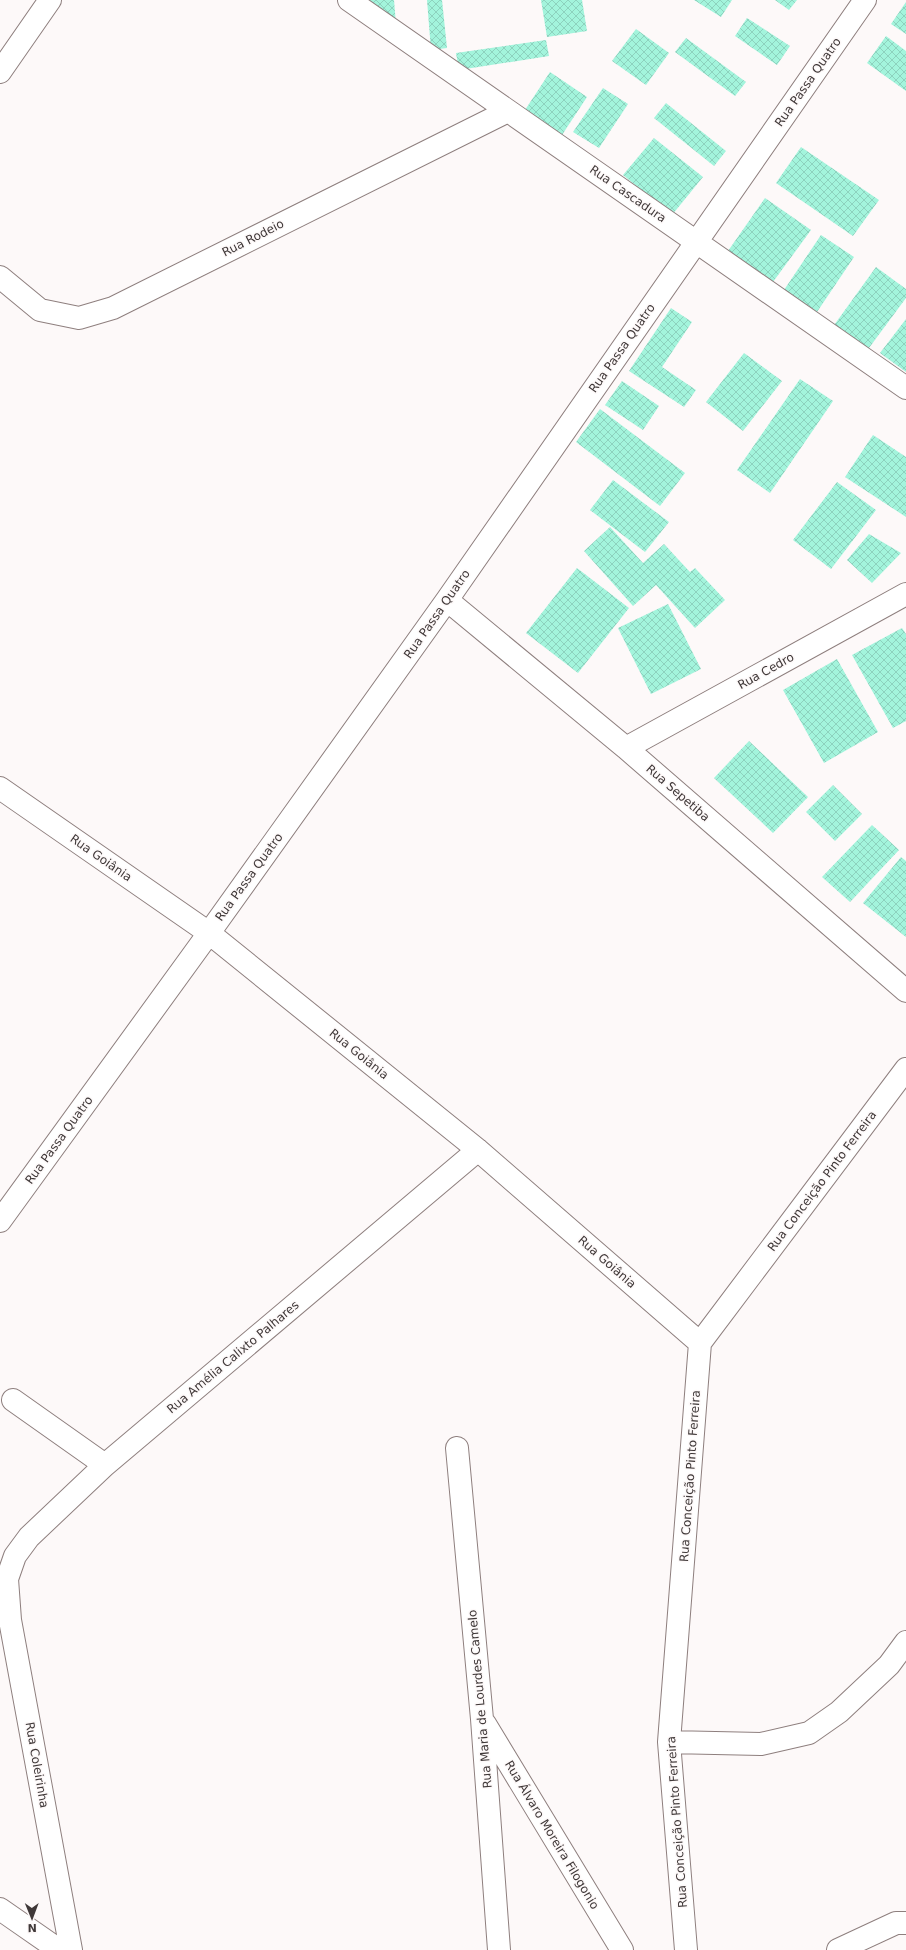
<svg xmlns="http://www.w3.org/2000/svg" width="906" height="1950" font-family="'DejaVu Sans',sans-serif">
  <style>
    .building { fill: url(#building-cross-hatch) }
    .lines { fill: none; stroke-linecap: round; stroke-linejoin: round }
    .minor-casing { stroke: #8e7f7e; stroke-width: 24 }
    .minor { stroke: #fff; stroke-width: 22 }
    .labels { text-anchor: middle; stroke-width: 3; stroke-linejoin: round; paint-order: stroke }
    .street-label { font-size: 12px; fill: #3f3838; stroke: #fdf9f9 }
  </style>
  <defs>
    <pattern id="building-cross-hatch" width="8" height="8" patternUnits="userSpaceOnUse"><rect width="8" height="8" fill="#a3f4dc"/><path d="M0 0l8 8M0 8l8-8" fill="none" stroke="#8dd2be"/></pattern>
  </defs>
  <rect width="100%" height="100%" fill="#fdf9f9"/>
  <path class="building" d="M362,0h32l2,24z
    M427,0h15l5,48 -16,2z
    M541,0h41l5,31 -40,6z
    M694,0h38l-11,17z
    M775,0h22l-8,10z
    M906,2v32l-15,-10z
    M747,18l43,28 -13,19 -42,-29z
    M636,29l33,24 -23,32 -34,-24z
    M886,36l20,15v40l-39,-28z
    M686,38l60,44 -11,14 -60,-44z
    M546,40l3,16 -90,14 -3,-17z
    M550,72l37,25 -25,38 -37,-25z
    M603,88l25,16 -29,44 -26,-16z
    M666,103l60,48 -12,15 -60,-48z
    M654,138l49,39 -31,38 -49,-40z
    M801,147l78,53 -26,36 -77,-53z
    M765,198l46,32 -38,52 -45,-31z
    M821,235l33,22 -37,55 -33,-22z
    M876,267l30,22v9l-40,54 -34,-24z
    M671,308l21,14 -30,45 34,23 -12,17 -55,-36z
    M906,319v53l-26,-19z
    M744,353l38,28 -39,50 -37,-29z
    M800,379l33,22 -63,92 -33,-23z
    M622,381l37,25 -16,24 -38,-25z
    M600,409l85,64 -25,33 -84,-64z
    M873,435l33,22v60l-61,-40z
    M613,480l56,42 -24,30 -55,-42z
    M837,482l39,28 -45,59 -38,-29z
    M610,527l33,36 21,-19 26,28 5,-4 30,32 -30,28 -39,-43 -23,21 -49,-55z
    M869,534l32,19 -29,30 -25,-23z
    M577,568l52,40 -51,65 -52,-40z
    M668,604l33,65 -50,25 -33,-66z
    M902,628l4,6v87l-13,7 -41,-73z
    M837,659l41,73 -54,31 -41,-73z
    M749,741l59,56 -35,36 -59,-55z
    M833,785l29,29 -27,27 -29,-29z
    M872,825l27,25 -49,52 -28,-25z
    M901,857l5,4v76l-43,-34z"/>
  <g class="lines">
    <defs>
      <path id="minor" d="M349,0l557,388
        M0,72l50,-72
        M0,277l40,33 39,8 34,-10 395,-197
        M447,600l179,148 280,243
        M626,748l280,-154
        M0,788l209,145 269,217 222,193
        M0,1221l209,-288 238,-333 418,-600
        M13,1400l92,65
        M457,1448l25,271 17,231
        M485,1724l137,226
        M669,1742l92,2 48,-11 30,-21 50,-47 17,-23
        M0,1909l59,41
        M71,1950l-61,-330 -3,-41 8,-23 14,-19 76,-72 373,-315
        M686,1950l-17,-208 31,-399 206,-274
        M838,1950l58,-27h10"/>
    </defs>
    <use href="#minor" class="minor-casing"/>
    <use href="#minor" class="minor"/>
  </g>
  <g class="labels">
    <g class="street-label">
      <text transform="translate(808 82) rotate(-55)" y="4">Rua Passa Quatro</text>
      <text transform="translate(628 194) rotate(35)" y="4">Rua Cascadura</text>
      <text transform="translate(253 238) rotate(-27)" y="4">Rua Rodeio</text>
      <text transform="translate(622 348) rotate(-55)" y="4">Rua Passa Quatro</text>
      <text transform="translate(437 614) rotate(-55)" y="4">Rua Passa Quatro</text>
      <text transform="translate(766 671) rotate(-29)" y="4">Rua Cedro</text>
      <text transform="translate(678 793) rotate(41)" y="4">Rua Sepetiba</text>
      <text transform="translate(101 858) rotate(35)" y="4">Rua Goiânia</text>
      <text transform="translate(249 877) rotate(-54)" y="4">Rua Passa Quatro</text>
      <text transform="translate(359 1054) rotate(39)" y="4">Rua Goiânia</text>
      <text transform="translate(59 1140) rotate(-54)" y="4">Rua Passa Quatro</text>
      <text transform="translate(822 1181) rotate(-53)" y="4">Rua Conceição Pinto Ferreira</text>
      <text transform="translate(607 1262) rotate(41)" y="4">Rua Goiânia</text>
      <text transform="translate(233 1357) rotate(-40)" y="4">Rua Amélia Calixto Palhares</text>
      <text transform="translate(690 1476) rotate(-86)" y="4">Rua Conceição Pinto Ferreira</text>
      <text transform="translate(480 1699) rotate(-95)" y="4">Rua Maria de Lourdes Camelo</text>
      <text transform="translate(37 1765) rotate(80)" y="4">Rua Coleirinha</text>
      <text transform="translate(677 1822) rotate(-94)" y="4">Rua Conceição Pinto Ferreira</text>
      <text transform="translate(552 1835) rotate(59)" y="4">Rua Álvaro Moreira Filogonio</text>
    </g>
  </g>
  <g transform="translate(32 1918) rotate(179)" stroke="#fdf9f9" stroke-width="3" paint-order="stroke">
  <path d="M0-3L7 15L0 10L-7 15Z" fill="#3f3838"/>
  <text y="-6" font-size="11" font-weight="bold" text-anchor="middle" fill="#3f3838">N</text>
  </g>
</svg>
